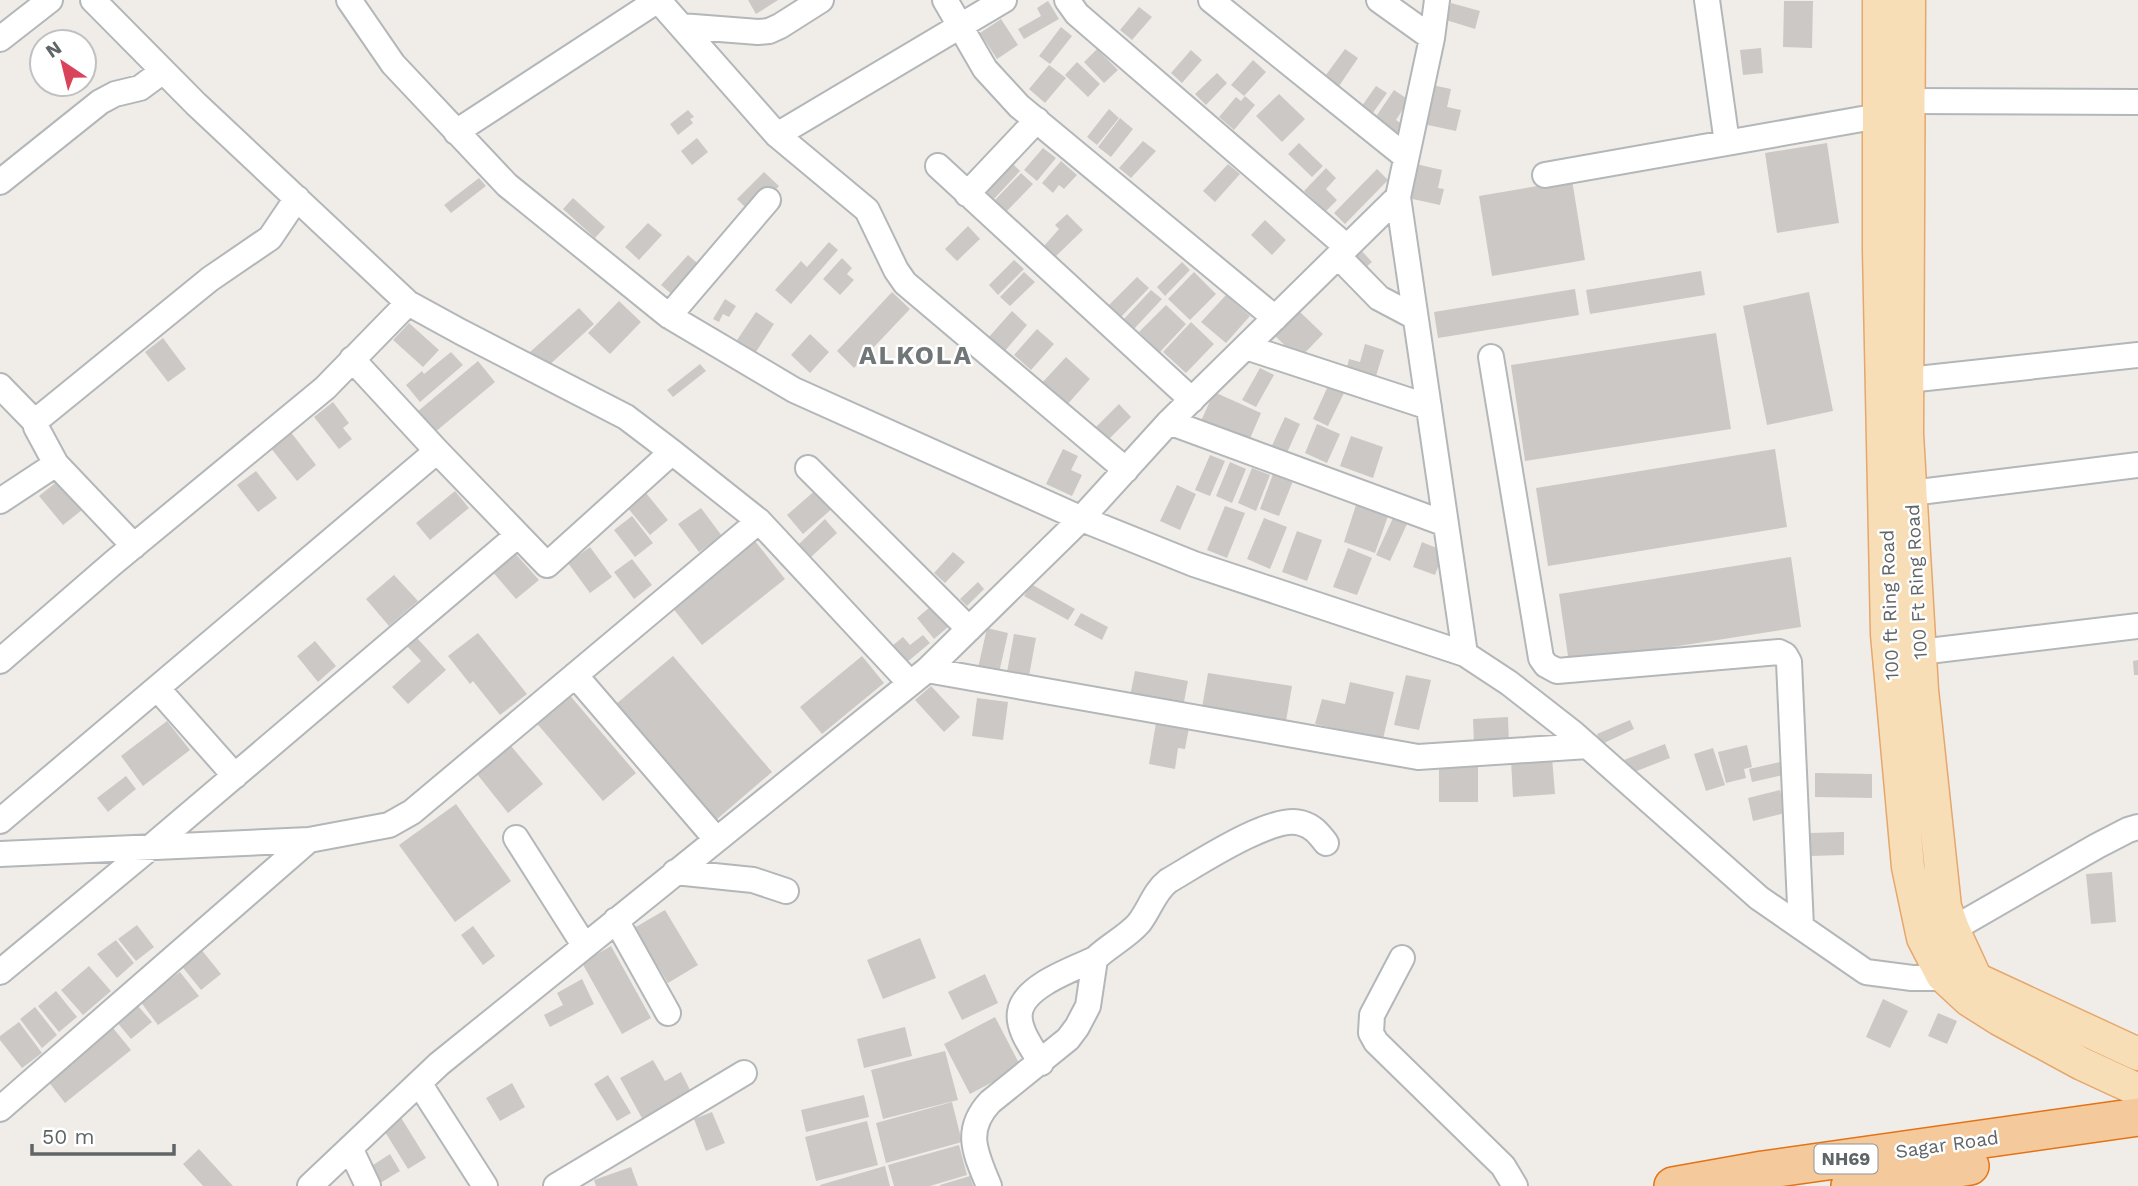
<svg xmlns="http://www.w3.org/2000/svg" width="2138" height="1186" font-family="'Work Sans',sans-serif">
  <style>
    .building { fill: #ccc8c5 }
    .lines { fill: none; stroke-linecap: round; stroke-linejoin: round }
    .minor-casing { stroke: #b3b7b9; stroke-width: 28 }
    .major-casing { stroke: #e5a76c; stroke-width: 35 }
    .highway-casing { stroke: #e37315; stroke-width: 40 }
    .minor { stroke: #fff; stroke-width: 24 }
    .major { stroke: #f8deb6; stroke-width: 32 }
    .highway { stroke: #f4c99c; stroke-width: 37 }
    .labels { text-anchor: middle; stroke-width: 5; stroke-linejoin: round; paint-order: stroke }
    .shield { fill: #fff; stroke: #909395; stroke-width: 2 }
    .shield-label { font-size: 18px; font-weight: bold; fill: #606567 }
    .street-label { font-size: 19px; fill: #606567; stroke: #fff }
    .district-label { font-size: 26px; font-weight: bold; letter-spacing: 2px; fill: #717779; stroke: #fff }
  </style>
  <rect width="100%" height="100%" fill="#f0ede9"/>
  <path class="building" d="M748,0h30l-22,14z
    M1048,1l11,18 -35,20 -6,-10 23,-13 -4,-8z
    M1784,1h29l-1,47 -29,-1z
    M1451,3l29,8 -5,18 -29,-9z
    M1139,7l13,10 -20,23 -12,-10z
    M1001,19l17,26 -21,14 -17,-26z
    M1061,27l11,9 -22,28 -11,-8z
    M1761,48l2,25 -20,2 -3,-25z
    M1097,49l21,21 -14,13 -20,-21z
    M1345,49l13,9 -21,31 -14,-10z
    M1191,50l11,10 -20,23 -11,-10z
    M1253,60l13,12 -22,24 -13,-11z
    M1077,62l23,22 -12,13 -23,-22z
    M1049,65l17,13 -21,25 -16,-14z
    M1217,73l10,10 -21,22 -11,-11z
    M1432,85l19,4 -4,18 14,3 -5,21 -33,-7z
    M1376,86l11,7 -17,24 -11,-7z
    M1394,90l15,10 -13,20 6,4 -7,12 -22,-15z
    M1279,94l26,25 -23,23 -26,-26z
    M1245,96l10,9 -21,25 -15,-13 17,-20 5,4z
    M1109,109l10,9 -22,27 -10,-8z
    M688,110l6,7 -4,2 3,4 -15,12 -8,-11z
    M1120,118l13,11 -22,28 -13,-10z
    M697,138l11,14 -16,13 -11,-14z
    M1143,141l13,10 -25,27 -12,-10z
    M1299,143l24,23 -11,11 -24,-23z
    M1827,143l12,80 -62,10 -12,-80z
    M1043,148l13,10 -19,23 -13,-11z
    M1061,161l16,14 -13,14 -5,-4 -6,8 -11,-10z
    M1011,162l9,9 -27,29 -9,-9z
    M1228,164l12,10 -25,28 -12,-11z
    M1416,164l26,6 -4,18 6,1 -4,16 -32,-7z
    M1326,168l10,10 -10,11 11,11 -11,11 -22,-20z
    M1377,169l11,11 -43,44 -11,-11z
    M764,172l15,14 -27,28 -15,-15z
    M1021,173l12,11 -27,28 -12,-11z
    M479,178l7,8 -35,27 -7,-8z
    M1572,180l13,80 -93,16 -13,-80z
    M573,198l32,29 -10,11 -32,-29z
    M1067,214l16,16 -28,27 -11,-11 15,-17 -4,-4z
    M1265,220l21,20 -14,15 -21,-20z
    M648,223l14,12 -23,25 -14,-13z
    M968,226l12,13 -23,22 -12,-12z
    M829,242l9,8 -47,54 -16,-14 26,-29 6,6z
    M1360,249l12,13 -14,12 -11,-13z
    M688,255l15,13 -27,30 -15,-13z
    M842,258l10,10 -5,6 7,6 -14,15 -17,-16z
    M1014,260l10,9 -26,26 -9,-10z
    M1182,262l8,8 -25,26 -8,-9z
    M1701,271l4,24 -115,19 -4,-24z
    M1024,272l11,10 -25,24 -10,-9z
    M1194,272l22,22 -26,26 -22,-21z
    M1137,277l12,11 -30,31 -12,-12z
    M1575,289l4,26 -141,23 -4,-26z
    M1151,290l11,9 -29,31 -10,-10z
    M892,292l18,17 -56,59 -17,-17z
    M1809,292l24,119 -66,14 -24,-119z
    M1226,295l24,21 -24,27 -25,-21z
    M725,299l11,7 -7,11 -6,-3 -4,8 -6,-3z
    M619,301l22,21 -31,32 -22,-21z
    M1166,305l20,19 -26,28 -21,-20z
    M579,308l15,16 -49,45 -15,-17z
    M1012,311l15,14 -23,27 -16,-14z
    M1299,311l24,23 -24,25 -24,-23z
    M756,312l18,12 -22,34 -19,-12z
    M1191,322l23,22 -28,29 -23,-21z
    M409,323l30,27 -16,17 -30,-27z
    M1037,329l17,15 -23,26 -17,-15z
    M1716,333l15,96 -206,32 -14,-96z
    M810,334l19,18 -19,21 -19,-18z
    M163,338l23,31 -18,13 -23,-30z
    M1365,344l19,6 -8,26 -29,-9 2,-8 11,3z
    M451,352l12,13 -43,37 -14,-17 16,-14 2,3z
    M1066,357l24,22 -25,28 -25,-22z
    M478,361l17,21 -61,51 -17,-21z
    M700,364l6,7 -33,26 -6,-7z
    M1260,368l14,7 -18,32 -14,-7z
    M1328,386l16,7 -16,33 -15,-7z
    M1214,392l47,21 -13,30 -47,-22z
    M333,402l16,21 -6,5 9,11 -13,10 -25,-32z
    M1119,404l12,13 -25,25 -12,-13z
    M1285,417l15,7 -15,33 -15,-7z
    M1317,424l23,10 -13,29 -22,-10z
    M290,431l26,34 -19,16 -27,-34z
    M1351,436l32,11 -10,31 -33,-12z
    M1063,449l15,7 -7,14 11,5 -10,21 -26,-12z
    M1775,449l12,78 -239,39 -12,-78z
    M1210,455l15,6 -15,35 -15,-6z
    M1230,462l16,7 -14,34 -16,-7z
    M1252,468l18,7 -14,36 -18,-8z
    M256,471l21,27 -19,14 -21,-27z
    M1273,474l20,7 -14,35 -19,-7z
    M59,480l23,30 -19,15 -24,-29z
    M1177,485l19,9 -16,36 -20,-9z
    M818,488l16,19 -31,27 -16,-19z
    M455,491l14,17 -39,32 -14,-17z
    M646,493l22,27 -18,15 -23,-28z
    M1356,505l32,11 -13,37 -31,-11z
    M1225,506l20,7 -18,45 -20,-8z
    M701,508l21,28 -23,16 -21,-28z
    M632,516l21,27 -18,14 -21,-27z
    M1264,518l23,9 -17,42 -23,-10z
    M1393,518l14,6 -17,37 -14,-6z
    M825,519l12,14 -26,24 -12,-13z
    M1297,531l25,9 -15,41 -25,-9z
    M755,541l30,38 -83,66 -30,-38z
    M1422,542l22,9 -9,24 -22,-8z
    M590,547l22,30 -22,16 -22,-30z
    M1348,548l24,10 -15,37 -24,-8z
    M513,551l26,29 -23,19 -25,-29z
    M953,552l12,10 -20,21 -11,-10z
    M1791,557l10,70 -232,36 -10,-69z
    M632,559l20,26 -18,14 -20,-27z
    M394,575l24,26 -29,25 -23,-27z
    M978,582l6,7 -17,17 -7,-7z
    M1031,584l44,25 -7,11 -44,-24z
    M936,602l18,20 -20,17 -17,-21z
    M1081,613l27,14 -6,13 -28,-15z
    M987,628l21,5 -9,40 -21,-5z
    M478,633l49,61 -27,21 -27,-34 -3,3 -22,-28z
    M1014,634l22,4 -7,38 -22,-4z
    M923,635l7,8 -24,20 -14,-17 11,-9 7,8z
    M417,638l29,32 -38,34 -16,-17 29,-26 -14,-15z
    M315,641l21,25 -18,16 -21,-26z
    M673,656l99,116 -56,48 -100,-116z
    M862,656l22,27 -62,51 -22,-27z
    M2138,660v15h-4l-1,-14z
    M1135,671l53,10 -5,26 -53,-11z
    M1208,673l84,13 -6,35 -84,-13z
    M1406,675l25,5 -12,50 -25,-5z
    M1350,682l44,10 -11,47 -68,-15 7,-25 23,5z
    M931,686l29,31 -16,15 -29,-32z
    M567,692l69,81 -33,28 -69,-81z
    M977,698l31,4 -5,38 -31,-4z
    M1508,717l1,26 -35,1 -1,-25z
    M1630,720l4,9 -32,15 -5,-10z
    M167,721l23,29 -47,36 -22,-30z
    M1156,723l33,5 -4,21 -7,-1 -3,21 -26,-5z
    M1665,744l5,14 -41,16 -5,-14z
    M1747,745l5,22 -8,2 2,9 -20,5 -8,-31z
    M511,746l32,38 -35,29 -31,-39z
    M1713,748l12,37 -19,6 -12,-37z
    M1552,757l3,37 -42,3 -2,-37z
    M1780,762l3,13 -31,7 -3,-13z
    M1439,764h39v38h-39z
    M1815,773l57,1v24l-57,-1z
    M126,776l10,13 -28,23 -11,-14z
    M1780,790l5,23 -32,8 -5,-23z
    M456,804l55,77 -56,41 -56,-77z
    M1844,832v23l-34,1v-23z
    M2112,872l4,50 -25,2 -5,-50z
    M665,910l33,55 -30,18 -34,-55z
    M137,925l17,22 -18,14 -18,-22z
    M473,926l22,30 -12,9 -22,-30z
    M920,938l16,40 -53,21 -16,-39z
    M116,940l18,23 -17,15 -20,-24z
    M611,946l40,72 -29,16 -40,-71z
    M200,948l21,26 -20,16 -21,-26z
    M89,966l22,25 -28,24 -22,-25z
    M180,972l19,24 -41,29 -18,-24z
    M985,974l13,29 -36,17 -14,-28z
    M582,979l12,25 -44,23 -6,-12 19,-10 -6,-12z
    M56,991l21,26 -18,15 -21,-26z
    M131,998l21,24 -21,17 -20,-24z
    M1883,999l25,12 -18,37 -24,-11z
    M35,1007l22,28 -15,13 -22,-29z
    M1938,1013l19,8 -10,23 -19,-8z
    M995,1017l26,50 -51,27 -26,-50z
    M19,1022l23,31 -20,15 -22,-28v-4z
    M905,1027l7,29 -48,12 -7,-29z
    M113,1028l18,22 -66,53 -17,-22z
    M945,1051l13,49 -75,19 -12,-49z
    M653,1060l12,21 16,-9 11,22 -49,26 -23,-42z
    M608,1075l23,38 -14,8 -23,-37z
    M512,1083l13,24 -25,14 -14,-23z
    M864,1095l5,22 -63,15 -5,-22z
    M952,1102l10,40 -76,21 -10,-40z
    M712,1112l13,31 -19,8 -12,-32z
    M400,1116l26,42 -18,11 -26,-42z
    M867,1121l11,44 -62,16 -11,-44z
    M959,1145l8,30 -37,11h-36l-6,-21z
    M199,1149l34,37h-30l-20,-22z
    M390,1154l10,17 -23,14 -10,-16z
    M885,1166l5,20h-70v-1z
    M631,1167l7,19h-42l-2,-6z
    M970,1176l3,10h-33v-1z"/>
  <g class="lines">
    <defs>
      <path id="minor" d="M93,0l103,104 212,199 53,29 165,85 46,35 87,69 151,162
        M349,0l44,64 114,121 162,131 125,74 288,129 112,45 271,90 44,29 64,50 186,165 107,74 46,6h46
        M658,0l119,135 90,75 29,60 9,13 221,187
        M945,0l40,69 34,37 256,212
        M1067,0l10,14 270,233
        M1211,0l195,157
        M1379,0l53,38
        M1437,0l-5,38 -34,159 67,457
        M1707,0l20,143
        M681,26l77,6 11,-1 11,-5 41,-26
        M0,39l50,-39
        M1909,101l229,1
        M456,132l202,-132
        M777,135l227,-135
        M938,166l254,234
        M1545,175l334,-59
        M0,182l100,-80 15,-8 25,-6 23,-17
        M967,194l70,-74
        M1338,256l41,42 36,19
        M669,316l99,-116
        M1246,347l183,60
        M1491,357l50,301 5,7 11,6 222,-19 6,3 4,7 12,265
        M352,359l85,92 110,114 125,-113
        M1908,380l230,-25
        M0,386l35,36
        M1169,422l277,102
        M56,464l-20,-37 -1,-5 3,-3 172,-140 60,-41 27,-40
        M808,468l161,161
        M1911,493l227,-28
        M0,501l56,-37 78,82
        M1920,652l218,-26
        M0,661l113,-98 212,-175 83,-85
        M927,670l491,87 170,-11
        M575,675l141,164
        M157,688l78,88
        M0,821l437,-370
        M516,838l68,107
        M0,854l309,-14 80,-15 23,-13 347,-291
        M675,872l78,8 33,11
        M616,920l52,93
        M1953,929l144,-83 31,-16 10,-3
        M1402,958l-30,57 -1,18 5,9 127,124 12,20
        M0,972l152,-126 366,-311
        M1041,1063c-8,-14 -24,-34 -21,-51 4,-26 53,-43 75,-53
        M419,1083l66,103
        M0,1109l309,-269
        M350,1148l18,38
        M310,1186l129,-122 488,-394 151,-148 91,-100 229,-225
        M556,1186l188,-113
        M989,1186c-13,-32 -26,-55 1,-84l78,-63 9,-12 11,-21 7,-47c13,-13 32,-22 44,-36 11,-14 15,-31 29,-42 28,-16 104,-67 133,-58 12,3 18,11 25,20"/>
      <path id="major" d="M1879,0v250l8,384 21,233 15,71 19,37 27,25 30,19 83,45 56,26
        M1909,0l-2,434 15,256 23,217 8,22 23,50 162,75"/>
      <path id="highway" d="M1673,1186l90,-16 375,-53
        M1850,1186l120,-20"/>
    </defs>
    <use href="#minor" class="minor-casing"/>
    <use href="#major" class="major-casing"/>
    <use href="#highway" class="highway-casing"/>
    <use href="#minor" class="minor"/>
    <use href="#major" class="major"/>
    <use href="#highway" class="highway"/>
  </g>
  <g class="labels">
    <rect class="shield" x="1814.5" y="1144.5" width="63" height="29" rx="5"/>
    <g class="shield-label">
      <text x="1846" y="1165">NH69</text>
    </g>
    <g class="street-label">
      <text transform="translate(1916 582) rotate(-93)" y="7">100 Ft Ring Road</text>
      <text transform="translate(1889 605) rotate(-92)" y="7">100 ft Ring Road</text>
      <text transform="translate(1947 1144) rotate(-8)" y="7">Sagar Road</text>
    </g>
    <g class="district-label">
      <text x="916" y="364">ALKOLA</text>
    </g>
  </g>
  <g transform="translate(63 63) rotate(325)"><circle r="33" fill="#ffffff" stroke="#bfc1c2" stroke-width="2"/>
  <path d="M0-5L12 26L0 18L-12 26Z" fill="#da445b"/>
  <text y="-10" font-size="19" font-weight="bold" text-anchor="middle" fill="#606567">N</text>
  </g>
  <path d="M32 1144v10h142v-10" fill="none" stroke="#606567" stroke-width="3.5"/>
  <text x="42" y="1144" font-size="21" fill="#606567" stroke="#ffffff" stroke-width="5" paint-order="stroke">50 m</text>
</svg>
